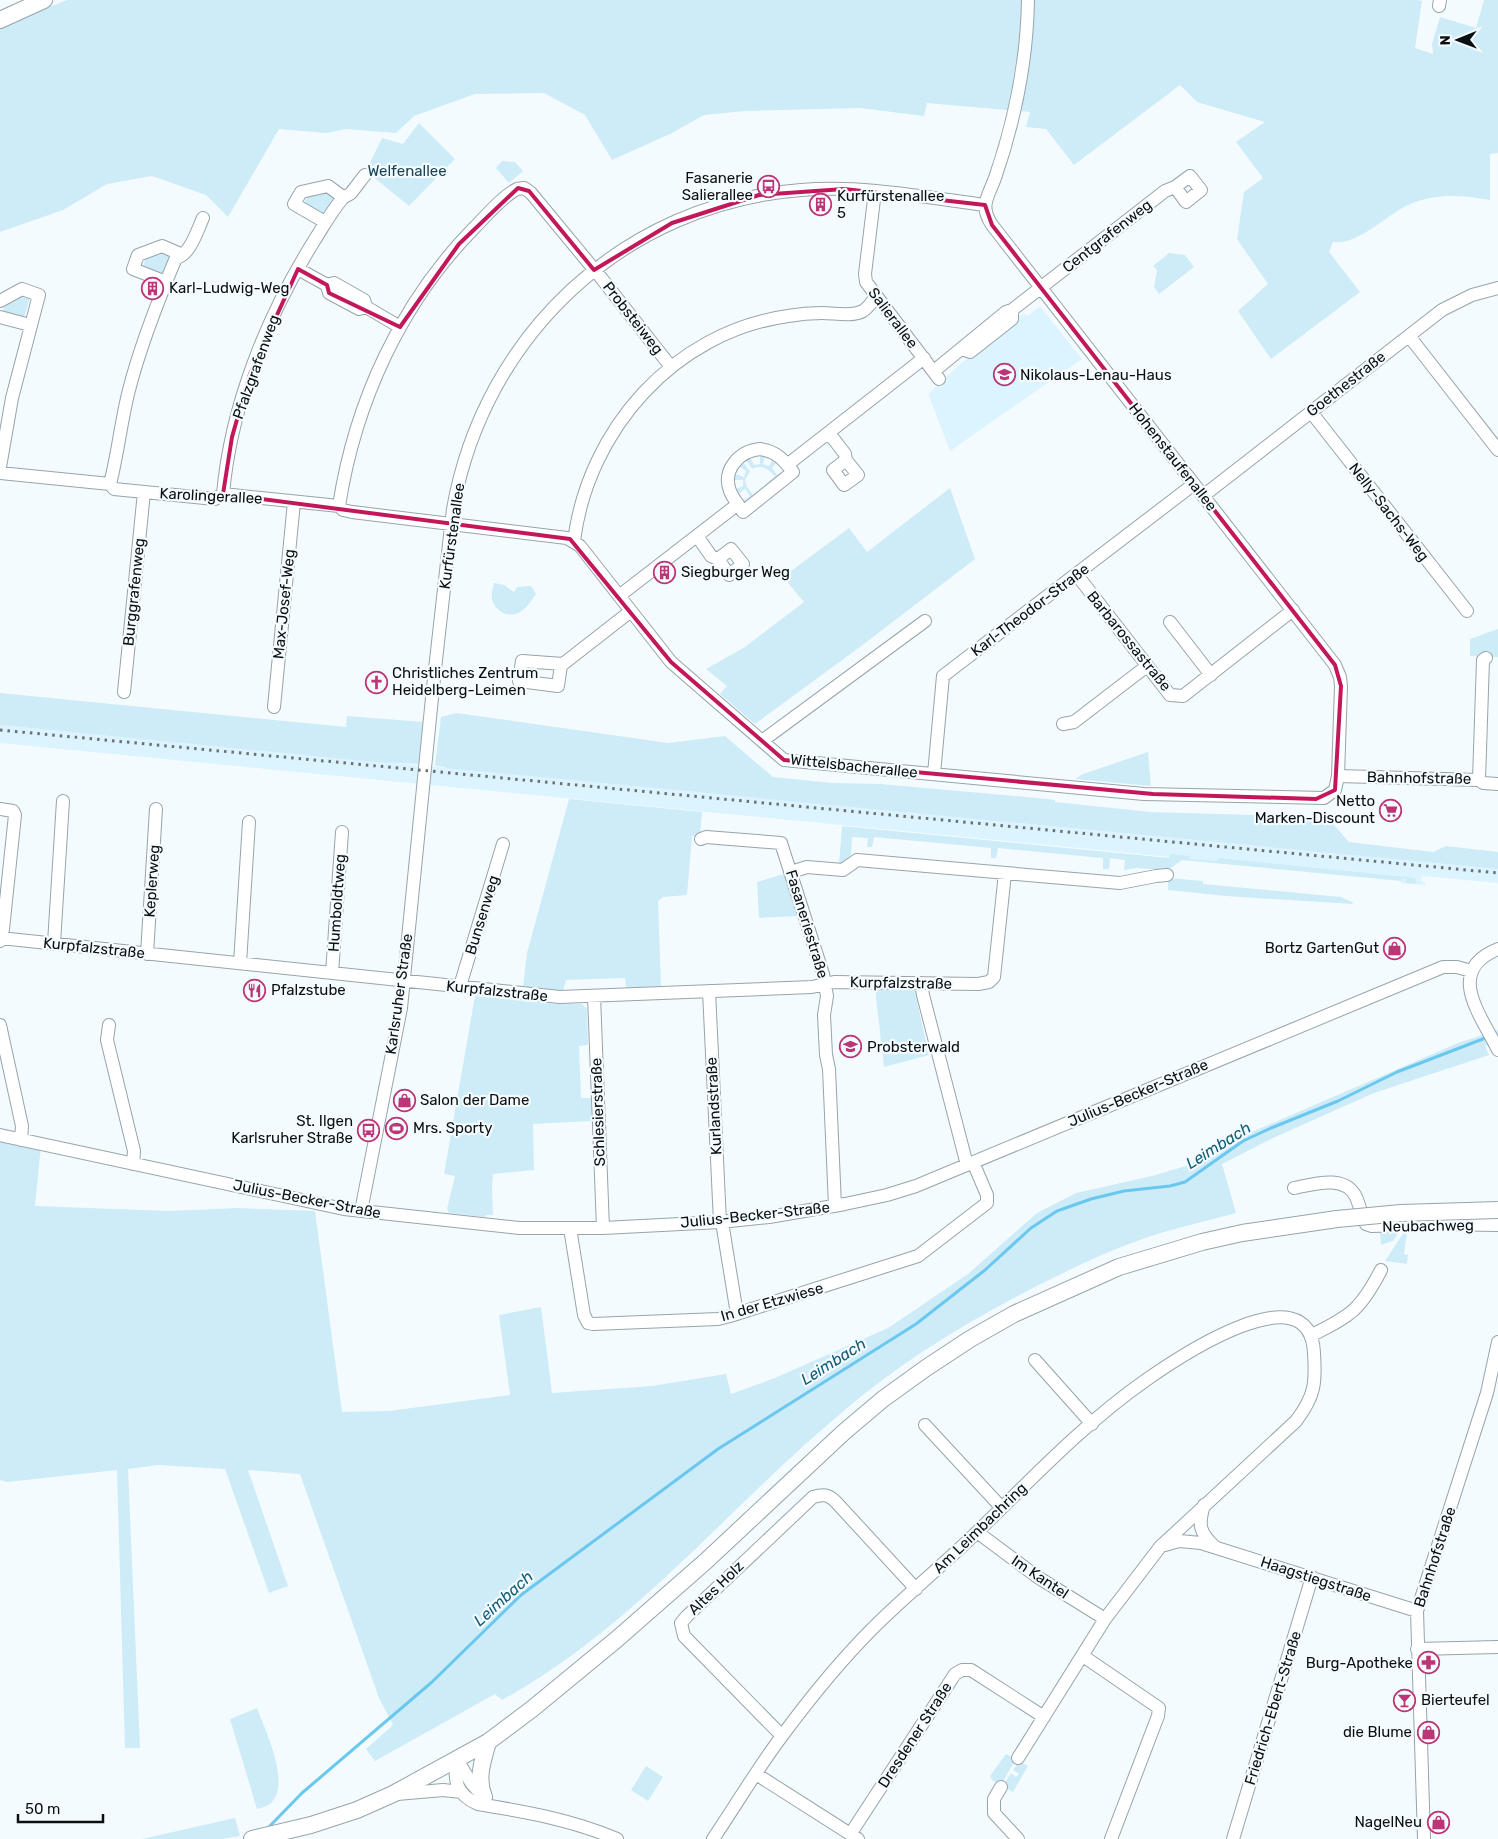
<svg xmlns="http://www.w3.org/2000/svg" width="1498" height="1839" font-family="Rubik,sans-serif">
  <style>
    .built { fill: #dcf4ff }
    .green { fill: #ceebf8 }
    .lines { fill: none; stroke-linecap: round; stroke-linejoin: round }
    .stream { stroke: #6ac8ef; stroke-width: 3 }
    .minor-casing { stroke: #96a4ab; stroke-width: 14 }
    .major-casing { stroke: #96a4ab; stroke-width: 18 }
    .minor { stroke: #fff; stroke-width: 12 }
    .major { stroke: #fff; stroke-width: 16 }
    .rail { stroke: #6c7174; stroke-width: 3; stroke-dasharray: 2.5 5; stroke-linecap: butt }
    .major-bridge-casing { stroke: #96a4ab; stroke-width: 18; stroke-linecap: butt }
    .major-bridge { stroke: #fff; stroke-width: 16 }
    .marked { fill: none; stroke: #c2185b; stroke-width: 4; stroke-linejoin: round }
    .labels { text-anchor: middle; stroke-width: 4.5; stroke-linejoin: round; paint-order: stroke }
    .park-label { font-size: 15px; fill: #194353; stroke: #f4fbfe }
    .poi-label { font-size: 15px; fill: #0a0f12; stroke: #f4fbfe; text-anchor: start }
    .street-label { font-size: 15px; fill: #0a0f12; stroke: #f4fbfe }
    .water-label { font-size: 16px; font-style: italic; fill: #115e78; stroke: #f4fbfe }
  </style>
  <rect width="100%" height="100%" fill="#f4fbfe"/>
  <path class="built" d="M1040,306l42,53 -132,92 -22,-57 31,-29 65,-52 3,3z
    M0,725l1498,144v14l-76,-7 -1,5 4,1v3l-24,-2 -1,-3 -291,-29 -1109,-108z"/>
  <path class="green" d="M67,0h1350l5,1 -7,47 18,6 -1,-10 8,-27 36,11 8,-28h14v153l-8,1v46c-26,-5 -54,-7 -80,4 -23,10 -52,42 -77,38l-4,10 31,40 -89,67 -33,-48 30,-27 -31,-45 7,-47 19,-14 -27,-36 29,-20 -68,-20 -17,-17 -106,80 -28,-36 -20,-2 4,-15 -103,-9 -3,13 -64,-8 -115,3 -41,4 -32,18 -60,27 -27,-45 -41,-22 -69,1 -61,22 -18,17 -50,-4 -20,4 -47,-4 -51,88 -22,-22 -54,-19 -45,8 -44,26 -63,22v-205z
    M419,123l36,36 -46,47 -43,-35 16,-33 21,6z
    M502,161l13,1 8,9 -14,12 -13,-15z
    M328,191l7,5 -12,18 -19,-11 4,-8z
    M162,251l10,5 -9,19 -20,-9 3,-9z
    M1169,253l16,2 9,12 -35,27 -5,-7 3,-17 -4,-4z
    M22,295l8,3 -6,19 -21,-6 3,-8z
    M760,456h5l-2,8 6,2 4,-7 4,3 -5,6 5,7 7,-5v2l-17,15 -2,-2 10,-9c-7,-7 -13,-12 -23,-7l-6,-9 4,-3 4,8 6,-1z
    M743,462l7,9 -5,9 2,7 6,8 9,-8 2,2 -19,13 -2,-1 7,-5 -5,-7 -7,5 -2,-5 7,-3v-6h-8v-6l9,3 2,-6 -7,-5z
    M950,488l25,71 -115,88 -105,77 -35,-30 7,-8 -21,-17 39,-22 59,-45 -21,-25 66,-49 18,24z
    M494,583l10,2 10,7 3,-5 14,-1 5,8c-4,6 -9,14 -16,18 -11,7 -26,-1 -28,-13 -1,-6 1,-11 2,-16z
    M1498,629v28l-28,-1v-17z
    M0,693l346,34 1,-11 76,6 -4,42 -43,-2 -376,-37z
    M457,713l211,30 57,-7 48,41 59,6 48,1 158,14 17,2v2l95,10 177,5 22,25 84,10 13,-6 52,6v17l-1053,-101v-1l-10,-1 6,-49z
    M1148,752l3,34 -76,-7 8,-5z
    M569,799l133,13 -2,24h-8l-5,59 -24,2 -5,4 3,85 -35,2 -1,-10 -59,2 -3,11 -40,-4 4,-34z
    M842,826l327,32 1,-4 20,2v3l26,2 3,-3 196,20 1,6 -10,-1v-4l-4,-1v3l-220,-21 -14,10 -32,-2 -12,2 1,-10 -15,-2 -1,11h-6v-11l-105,-10 -2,10h-5v-10l-117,-11 -2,10h-5l1,-9 -16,-1 -1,18 -10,10h-2z
    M784,874l14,42 -39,2 -2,-36z
    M1168,878l35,3v3l138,13 11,5 1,2 -127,-8 -58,-6z
    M875,988h39l15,67 -45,12z
    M475,996l83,8h24l5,5 1,34 -1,2 -8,1 2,52h10l1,23 -59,3 1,46 -41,4 -1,11 1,30h-7l-1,2 -36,-4 -2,-4 8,-33 -11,-2z
    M1498,1030v12l-13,4 4,9 -115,38 -101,45 -51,26 14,49c-33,9 -67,16 -99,28 -37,13 -72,31 -106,48 -68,35 -133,75 -191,125 -113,95 -207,214 -338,286l-7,-6 -120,67 -9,-12 27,-24 -14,-27 -79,-224 -52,-4 40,116 -19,7 -44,-124 -67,-4 -30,4 12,279h-15l-8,-278 -110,12 -7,-2v-345l41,10 -6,61 134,5 68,-3 78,3 27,201 47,-1 121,-16 -11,-80 42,-8 11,86 100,-7 74,-12 5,20 44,-16 113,-50 80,-54 69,-61 39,-20 76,-17 37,-11 28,-18 241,-104z
    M1380,1232h19l-6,9 -12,4z
    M1404,1232l3,1 -3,21 4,1 -1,9 -22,-3z
    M257,1708c8,22 37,81 11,97 -3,2 -8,3 -11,4l-27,-90z
    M1006,1754l10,5 -15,26 -9,-5 -2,-4z
    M1019,1761l9,5 -15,26 -10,-6 8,-13 5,4 3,-3 -6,-4z
    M646,1766l17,11 -15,24 -17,-11z
    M235,1818l5,18 -18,3h-80z"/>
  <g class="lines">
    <path class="stream" d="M266,1830l36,-37 130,-111 89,-87 197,-146 198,-125 69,-54 46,-42 26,-17 34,-12 33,-8 46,-5 15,-4 58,-41 28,-13 67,-27 59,-29 91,-35"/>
    <defs>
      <path id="minor" d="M1439,6l1,-6
        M875,191l-10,83 1,8 73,97
        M325,222l-31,-18 7,-12 27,-6 15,11
        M176,258c14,-3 21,-27 27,-40
        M298,269l29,16 7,-2 30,17 2,7 34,20
        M327,285l2,8 30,16 7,-2
        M0,301l22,-12 17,6 -27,103 -12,69
        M0,317l30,8
        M1409,336l89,114
        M962,349l8,3 42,-33v-9
        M934,371l72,-59 6,-2 153,-119 10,-4 15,-11 11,14 -15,12 -11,-15
        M1311,412l156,199
        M829,433l16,21 1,6 12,15 -14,10 -11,-15 13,-10
        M760,449c16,2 24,11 33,23l-50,40c-4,-7 -10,-13 -13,-21 -8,-21 9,-40 30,-42z
        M787,465l137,-107
        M0,473l110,11 4,5 101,10 8,-5 116,12 4,4 9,2 215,26 13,8 91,116 113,98 360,34 180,4 11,-8 3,-14 3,-90 -1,-9 -5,-12 -343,-440c-13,-19 -4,-28 3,-47 20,-58 32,-116 33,-178
        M110,484c8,-31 11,-63 19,-94 12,-47 30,-92 49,-137l-16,-7 -24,9 -5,14 33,13
        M223,494c8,-89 44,-178 91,-253 9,-14 17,-29 28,-42 2,-3 6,-3 9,-6 5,-6 9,-12 14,-18
        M1203,496l239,-186 30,-15 26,-7
        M339,506c16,-104 62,-204 136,-279 12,-12 28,-31 42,-38l7,-1 7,5 71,86 69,88
        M697,536l14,20 7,3 13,-10 12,15 -14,11 -11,-16
        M574,541c14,-111 100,-209 214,-225 11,-2 23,-3 34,-3 13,0 30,4 41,-2 6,-4 9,-9 13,-15
        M1077,575l93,120 13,1 110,-86
        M619,596l119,-92
        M1170,622l41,53
        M561,665l-3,21 -39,-5 3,-20 41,3 68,-53
        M124,692l20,-200
        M274,707l20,-205
        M1063,724l11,-2 73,-56
        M762,741l163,-120
        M934,774l9,-98 251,-192
        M1338,776l141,4 4,3 15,1
        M1479,780l4,-120 3,-2
        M0,809l13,2 2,4 -12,114 -3,12
        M701,839l5,-2 75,6 42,131 4,22 -3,19 2,40 3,14 6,137
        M791,872l16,-5 36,3 14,-10 263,23 36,-7 11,-1
        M0,938l560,59 252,-10 22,-5 144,2 11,-2 5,-5 11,-104
        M54,943l9,-142
        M1498,949c-54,22 -17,66 0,101
        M147,954l9,-145
        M240,963l9,-141
        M332,973l10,-141
        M921,983l2,12 44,170
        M460,986l43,-142
        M709,991l11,231
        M594,996l9,232
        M0,1025l22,101 -1,14
        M109,1025l-2,15 27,111 -1,13
        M0,1135l344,74 175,19h84l117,-6 49,-5 76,-13 42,-9 29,-9 527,-219h14l14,4
        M1294,1188c20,-4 51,-14 62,9 4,9 5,18 10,27l6,2 59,-2 67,1
        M361,1211l40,-203 33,-330 19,-169c31,-174 170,-305 348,-319 61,-5 123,7 184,15
        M722,1222l15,92
        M570,1228l14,87 4,8 5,1 125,-5 12,-3 188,-60 69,-53v-8l-14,-33
        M1312,1335c39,-19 49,-26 69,-65
        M1035,1360l57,64
        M925,1425l76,82
        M1204,1505c-6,20 -5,27 11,42
        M977,1532l59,44 69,43
        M1165,1545l14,-4 22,2 216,68
        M1417,1649l81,-2
        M1083,1656l76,52 -1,8 -47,123
        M782,1736l-98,-100 -3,-13 6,-7 126,-119c10,-3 15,-3 23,5l80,87
        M457,1760c-4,21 0,35 21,44 49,8 94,16 139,35
        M457,1760l15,24 11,12
        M756,1774l102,65
        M1001,1787l-7,12v14l24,26
        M397,1794l46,-4 18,2
        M851,1833l104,-159 7,-4h9l73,47
        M713,1839c23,-34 44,-70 69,-103 28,-38 59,-76 92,-109 32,-32 68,-61 101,-93 55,-53 108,-110 171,-154 30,-21 164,-112 168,-27 2,30 1,43 -18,68l-136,126 -55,72 -87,139
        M1233,1839l79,-262
        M1424,1839l-7,-228 70,-218 11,-51"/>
      <path id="major" d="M0,20l44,-20
        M484,1797c-8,-19 -1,-37 4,-55
        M252,1839l59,-14 46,-15 36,-16 95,-52 44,-33 85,-70 89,-78 138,-129 39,-33 43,-31 44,-29 44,-25 105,-47 83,-25 40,-9 95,-14"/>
    </defs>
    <use href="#minor" class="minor-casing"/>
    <use href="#major" class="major-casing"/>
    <use href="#minor" class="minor"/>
    <use href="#major" class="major"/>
    <path class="rail" d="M0,730l1498,143"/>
    <defs>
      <path id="major-bridge" d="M1337,1219l64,-6 97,-3"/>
    </defs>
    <use href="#major-bridge" class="major-bridge-casing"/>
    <use href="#major-bridge" class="major-bridge"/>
  </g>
  <path class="marked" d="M518,188l11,3 65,79 78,-47 87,-28 85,-6 141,16 7,20 343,440 6,21 -6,104 -19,9 -163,-5 -369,-34 -113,-98 -101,-123 -347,-45 9,-57 18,-63 48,-105 29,16 2,8 71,34 59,-83z"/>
  <defs>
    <symbol id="bus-ring" viewBox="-11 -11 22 22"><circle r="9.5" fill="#f4fbfe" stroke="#bc3576" stroke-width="1.5"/><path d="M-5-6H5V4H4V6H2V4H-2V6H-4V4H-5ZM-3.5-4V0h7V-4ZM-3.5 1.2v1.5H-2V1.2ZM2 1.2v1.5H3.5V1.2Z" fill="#bc3576"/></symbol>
    <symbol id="building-ring" viewBox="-11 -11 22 22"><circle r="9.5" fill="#f4fbfe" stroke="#bc3576" stroke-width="1.5"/><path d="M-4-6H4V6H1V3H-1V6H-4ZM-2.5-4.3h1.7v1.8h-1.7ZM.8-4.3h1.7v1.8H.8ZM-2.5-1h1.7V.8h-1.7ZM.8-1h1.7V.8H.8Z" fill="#bc3576"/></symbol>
    <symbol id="school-ring" viewBox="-11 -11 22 22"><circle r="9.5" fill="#f4fbfe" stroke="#bc3576" stroke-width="1.5"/><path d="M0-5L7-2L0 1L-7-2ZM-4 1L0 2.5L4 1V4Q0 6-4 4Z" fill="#bc3576"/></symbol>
    <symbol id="church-ring" viewBox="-11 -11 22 22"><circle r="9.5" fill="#f4fbfe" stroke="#bc3576" stroke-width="1.5"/><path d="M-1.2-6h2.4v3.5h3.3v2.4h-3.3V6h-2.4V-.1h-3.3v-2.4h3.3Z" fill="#bc3576"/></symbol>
    <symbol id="supermarket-ring" viewBox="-11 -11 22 22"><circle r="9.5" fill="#f4fbfe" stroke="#bc3576" stroke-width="1.5"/><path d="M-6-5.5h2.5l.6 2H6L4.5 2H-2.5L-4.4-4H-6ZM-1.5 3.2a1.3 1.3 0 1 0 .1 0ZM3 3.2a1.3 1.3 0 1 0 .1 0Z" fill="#bc3576"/></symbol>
    <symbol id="shop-ring" viewBox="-11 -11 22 22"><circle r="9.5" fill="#f4fbfe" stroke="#bc3576" stroke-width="1.5"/><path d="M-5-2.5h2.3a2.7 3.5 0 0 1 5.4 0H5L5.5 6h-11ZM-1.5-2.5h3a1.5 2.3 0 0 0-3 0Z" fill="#bc3576"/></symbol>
    <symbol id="restaurant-ring" viewBox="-11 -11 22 22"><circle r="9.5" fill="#f4fbfe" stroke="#bc3576" stroke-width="1.5"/><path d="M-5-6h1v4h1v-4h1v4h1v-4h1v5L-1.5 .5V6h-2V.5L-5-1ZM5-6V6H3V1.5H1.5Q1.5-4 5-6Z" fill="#bc3576"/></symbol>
    <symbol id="stadium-ring" viewBox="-11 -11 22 22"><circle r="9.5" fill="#f4fbfe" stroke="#bc3576" stroke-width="1.5"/><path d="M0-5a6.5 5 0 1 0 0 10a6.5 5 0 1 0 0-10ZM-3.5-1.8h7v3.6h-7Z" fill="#bc3576"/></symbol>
    <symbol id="pharmacy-ring" viewBox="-11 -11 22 22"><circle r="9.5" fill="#f4fbfe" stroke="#bc3576" stroke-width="1.5"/><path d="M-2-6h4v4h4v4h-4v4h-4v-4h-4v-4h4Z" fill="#bc3576"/></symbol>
    <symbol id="bar-ring" viewBox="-11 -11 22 22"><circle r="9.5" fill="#f4fbfe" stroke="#bc3576" stroke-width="1.5"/><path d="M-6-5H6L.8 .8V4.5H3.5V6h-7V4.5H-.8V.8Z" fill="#bc3576"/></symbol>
  </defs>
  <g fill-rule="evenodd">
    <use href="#bus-ring" x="756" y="174" width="25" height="25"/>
    <use href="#building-ring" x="808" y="192" width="25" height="25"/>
    <use href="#building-ring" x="140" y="276" width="25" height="25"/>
    <use href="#school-ring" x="992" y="362" width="25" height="25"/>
    <use href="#building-ring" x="652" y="560" width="25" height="25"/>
    <use href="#church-ring" x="364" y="670" width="25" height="25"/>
    <use href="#supermarket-ring" x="1378" y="798" width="25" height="25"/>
    <use href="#shop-ring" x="1382" y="936" width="25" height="25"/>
    <use href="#restaurant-ring" x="242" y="978" width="25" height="25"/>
    <use href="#school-ring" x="838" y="1034" width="25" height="25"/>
    <use href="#shop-ring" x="392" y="1088" width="25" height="25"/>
    <use href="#stadium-ring" x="384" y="1116" width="25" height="25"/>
    <use href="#bus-ring" x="356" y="1118" width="25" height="25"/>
    <use href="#pharmacy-ring" x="1416" y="1650" width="25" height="25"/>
    <use href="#bar-ring" x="1392" y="1688" width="25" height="25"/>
    <use href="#shop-ring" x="1416" y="1720" width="25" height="25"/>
    <use href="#shop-ring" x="1426" y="1810" width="25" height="25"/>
  </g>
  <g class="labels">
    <g class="park-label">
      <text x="407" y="176">Welfenallee</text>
    </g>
    <g class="poi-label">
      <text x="753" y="183" text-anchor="end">Fasanerie<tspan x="753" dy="17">Salierallee</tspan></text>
      <text x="837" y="201">Kurfürstenallee<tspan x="837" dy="17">5</tspan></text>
      <text x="169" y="293">Karl-Ludwig-Weg</text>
      <text x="1020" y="380">Nikolaus-Lenau-Haus</text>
      <text x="681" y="577">Siegburger Weg</text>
      <text x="392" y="678">Christliches Zentrum<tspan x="392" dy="17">Heidelberg-Leimen</tspan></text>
      <text x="1375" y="806" text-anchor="end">Netto<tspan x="1375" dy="17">Marken-Discount</tspan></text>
      <text x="1379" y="953" text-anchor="end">Bortz GartenGut</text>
      <text x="271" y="995">Pfalzstube</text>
      <text x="867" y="1052">Probsterwald</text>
      <text x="420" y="1105">Salon der Dame</text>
      <text x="353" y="1126" text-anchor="end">St. Ilgen<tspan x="353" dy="17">Karlsruher Straße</tspan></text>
      <text x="413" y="1133">Mrs. Sporty</text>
      <text x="1413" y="1668" text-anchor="end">Burg-Apotheke</text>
      <text x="1421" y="1705">Bierteufel</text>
      <text x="1412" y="1737" text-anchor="end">die Blume</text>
      <text x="1422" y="1827" text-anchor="end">NagelNeu</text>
    </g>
    <g class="street-label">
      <text transform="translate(1107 236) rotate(-38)" y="5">Centgrafenweg</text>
      <text transform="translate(633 318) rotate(52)" y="5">Probsteiweg</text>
      <text transform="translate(893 318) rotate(53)" y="5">Salierallee</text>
      <text transform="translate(256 367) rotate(-70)" y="5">Pfalzgrafenweg</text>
      <text transform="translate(1346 384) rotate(-38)" y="5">Goethestraße</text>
      <text transform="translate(1173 457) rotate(52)" y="5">Hohenstaufenallee</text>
      <text transform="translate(211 496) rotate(3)" y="5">Karolingerallee</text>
      <text transform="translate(1389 512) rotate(52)" y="5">Nelly-Sachs-Weg</text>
      <text transform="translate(452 536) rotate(-82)" y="5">Kurfürstenallee</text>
      <text transform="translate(134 592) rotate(-84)" y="5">Burggrafenweg</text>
      <text transform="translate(284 604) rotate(-84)" y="5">Max-Josef-Weg</text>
      <text transform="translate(1030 610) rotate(-37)" y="5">Karl-Theodor-Straße</text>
      <text transform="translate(1129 641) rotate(51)" y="5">Barbarossastraße</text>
      <text transform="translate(854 766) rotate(6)" y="5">Wittelsbacherallee</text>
      <text transform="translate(1419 778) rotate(1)" y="5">Bahnhofstraße</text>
      <text transform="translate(152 881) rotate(-86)" y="5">Keplerweg</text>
      <text transform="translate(337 903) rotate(-86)" y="5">Humboldtweg</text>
      <text transform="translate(482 915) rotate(-73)" y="5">Bunsenweg</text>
      <text transform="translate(807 924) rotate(73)" y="5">Fasaneriestraße</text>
      <text transform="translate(94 948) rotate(6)" y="5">Kurpfalzstraße</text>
      <text transform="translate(901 983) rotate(1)" y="5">Kurpfalzstraße</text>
      <text transform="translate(497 991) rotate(6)" y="5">Kurpfalzstraße</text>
      <text transform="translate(399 994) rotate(-82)" y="5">Karlsruher Straße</text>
      <text transform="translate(1138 1093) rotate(-23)" y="5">Julius-Becker-Straße</text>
      <text transform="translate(714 1106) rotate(-93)" y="5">Kurlandstraße</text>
      <text transform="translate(598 1112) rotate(-92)" y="5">Schlesierstraße</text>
      <text transform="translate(307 1199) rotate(11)" y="5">Julius-Becker-Straße</text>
      <text transform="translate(755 1215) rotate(-6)" y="5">Julius-Becker-Straße</text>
      <text transform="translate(1428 1226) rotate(-1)" y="5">Neubachweg</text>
      <text transform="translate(772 1302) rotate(-16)" y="5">In der Etzwiese</text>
      <text transform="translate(980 1528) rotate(-44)" y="5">Am Leimbachring</text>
      <text transform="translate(1435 1557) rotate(-72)" y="5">Bahnhofstraße</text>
      <text transform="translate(1040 1577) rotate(34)" y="5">Im Kantel</text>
      <text transform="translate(1316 1579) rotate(18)" y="5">Haagstiegstraße</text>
      <text transform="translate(716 1588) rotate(-44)" y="5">Altes Holz</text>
      <text transform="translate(1273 1708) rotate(-73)" y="5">Friedrich-Ebert-Straße</text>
      <text transform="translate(915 1735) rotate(-57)" y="5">Dresdener Straße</text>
    </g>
    <g class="water-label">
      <text transform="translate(1218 1145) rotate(-32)" y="6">Leimbach</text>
      <text transform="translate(833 1361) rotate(-32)" y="6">Leimbach</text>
      <text transform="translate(503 1598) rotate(-42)" y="6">Leimbach</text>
    </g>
  </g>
  <g transform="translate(1458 40) rotate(269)" stroke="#f4fbfe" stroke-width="4" paint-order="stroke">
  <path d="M0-4L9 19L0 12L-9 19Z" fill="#0a0f12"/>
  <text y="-8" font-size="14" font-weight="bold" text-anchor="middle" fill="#0a0f12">N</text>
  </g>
  <path d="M18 1814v8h85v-8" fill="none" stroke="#0a0f12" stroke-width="2.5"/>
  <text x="25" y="1814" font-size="15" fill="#0a0f12" stroke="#f4fbfe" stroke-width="4" paint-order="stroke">50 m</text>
</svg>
